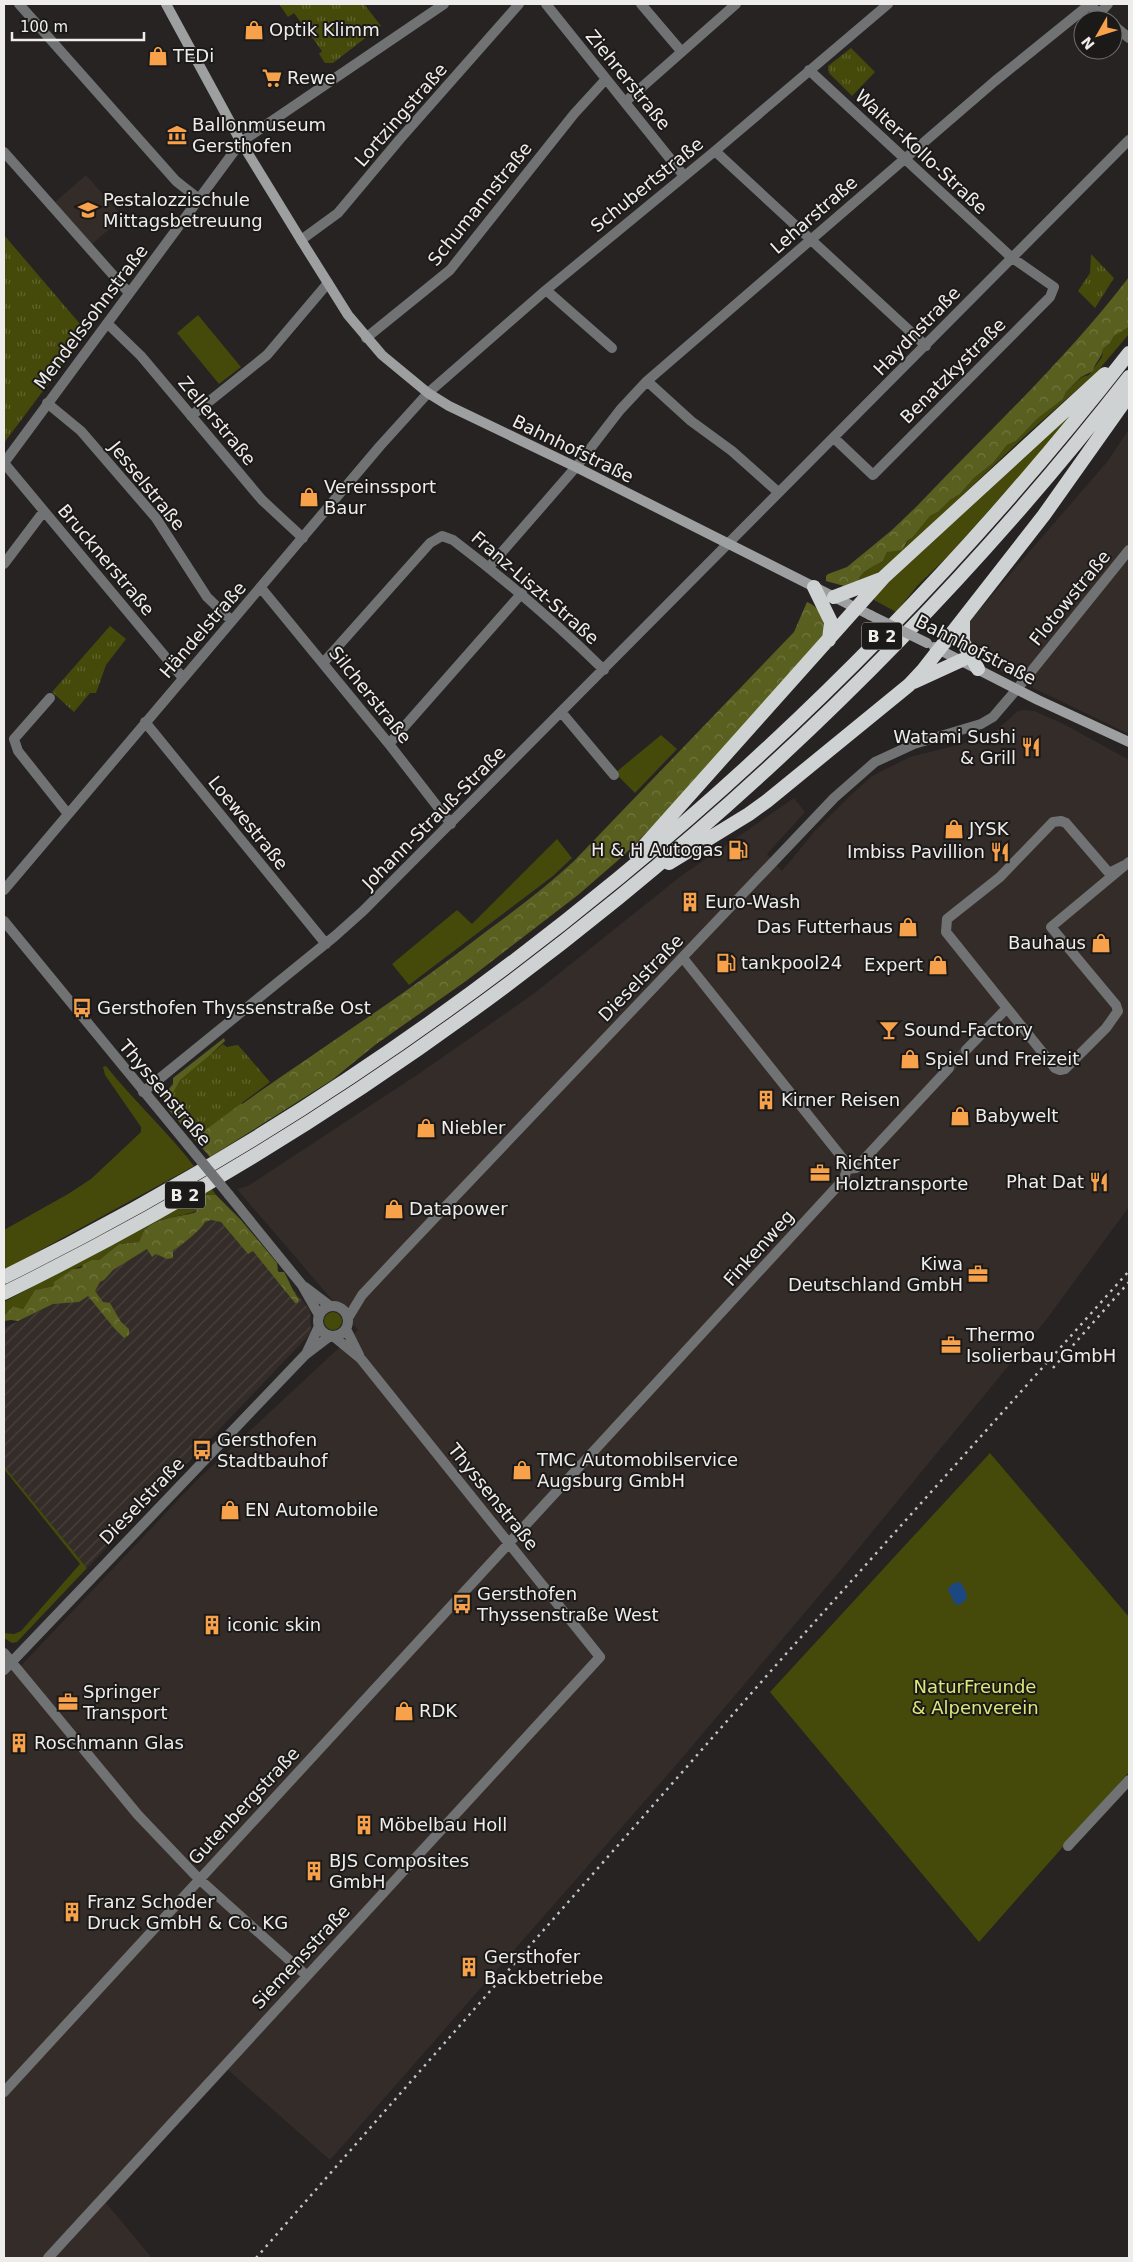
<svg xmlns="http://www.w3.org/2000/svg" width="1133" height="2262" font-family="'DejaVu Sans',sans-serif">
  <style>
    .built { fill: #342c28 }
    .industrial { fill: url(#industrial-furrows) }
    .green { fill: #45490a }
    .forest { fill: url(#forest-crowns) }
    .park { fill: url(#park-tufts) }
    .water { fill: #1d4780 }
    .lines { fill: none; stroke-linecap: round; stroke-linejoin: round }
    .minor-tunnel { stroke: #444140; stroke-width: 10; stroke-dasharray: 10 5; stroke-linecap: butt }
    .minor { stroke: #717273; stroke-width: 10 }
    .tertiary { stroke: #717273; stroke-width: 10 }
    .secondary { stroke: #9d9fa0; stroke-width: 10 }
    .trunk { stroke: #ced2d3; stroke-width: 14 }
    .rail { stroke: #c6c4c3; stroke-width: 2.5; stroke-dasharray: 2.5 5; stroke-linecap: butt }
    .minor-bridge { stroke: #717273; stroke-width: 10 }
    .secondary-bridge { stroke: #9d9fa0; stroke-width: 10 }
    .labels { text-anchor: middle; stroke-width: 4; stroke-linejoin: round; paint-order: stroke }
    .shield { fill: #1c1a19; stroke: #b0aead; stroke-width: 1 }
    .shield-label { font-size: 16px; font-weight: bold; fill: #efedec }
    .poi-label { font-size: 18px; fill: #efedec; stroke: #1c1a19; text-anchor: start }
    .street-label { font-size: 18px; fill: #efedec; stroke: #1c1a19 }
    .park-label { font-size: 18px; fill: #dce878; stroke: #1c1a19 }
  </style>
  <defs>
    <pattern id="industrial-furrows" width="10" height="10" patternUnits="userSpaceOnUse" patternTransform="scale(1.25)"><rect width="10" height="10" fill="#342c28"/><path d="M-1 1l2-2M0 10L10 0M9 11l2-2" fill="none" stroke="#48413d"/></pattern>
    <pattern id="forest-crowns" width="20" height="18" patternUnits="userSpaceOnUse" patternTransform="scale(1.25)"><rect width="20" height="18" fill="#595f1f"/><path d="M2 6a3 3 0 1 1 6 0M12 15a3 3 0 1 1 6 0" fill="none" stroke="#717640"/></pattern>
    <pattern id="park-tufts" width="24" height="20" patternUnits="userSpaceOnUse" patternTransform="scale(1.25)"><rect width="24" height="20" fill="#45490a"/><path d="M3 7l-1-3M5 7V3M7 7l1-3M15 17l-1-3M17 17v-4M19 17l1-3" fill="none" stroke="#60642e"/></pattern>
  </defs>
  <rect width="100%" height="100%" fill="#262322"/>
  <path class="built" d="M86,175l37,42 -32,28 -37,-42z
    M1129,429v305l-108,-52 -44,-24 -10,-19v-15l140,-162z
    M1024,710l10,1 28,12 67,37v447l-83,113 -201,245 -174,206 -341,389 -102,-90 -122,133 46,55h-148v-597l11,11 182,-192 161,-150 -121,-141 11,-3 172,-113 112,-78 149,-119 113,-78 11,14 -38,42 15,17 32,-39 37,-37 21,-19 38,-19 79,-20 29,-26z"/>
  <path class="industrial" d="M224,1204l86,106 1,23 -224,235 -83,-102v-138l49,-24z"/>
  <path class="green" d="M198,315l43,52 -22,17 -42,-51z
    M1129,327v7l-33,39 -69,61 -132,125 -19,15 -18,8c2,-11 16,-15 25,-21l4,-9 19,-7 2,-5 4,-2 18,-22 8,-4 12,-12 10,-6 14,-16 19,-15 14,-18 9,-4 21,-22 26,-20 3,-7 16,-15 7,-2 13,-18 1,-8 7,-6 4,-7z
    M1085,398l-44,54 -91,102 -32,31 -22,27 -22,-12 1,-5z
    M661,735l16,14 -42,44 -20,-20z
    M557,839l15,19 -19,18 -144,109 -17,-21 65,-54 15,14z
    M106,1066c28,35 61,65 88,100l-190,104v-40l64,-36 23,-15 50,-47v-5l-36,-52 -2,-8z
    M212,1189l4,6c-12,1 -17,4 -20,16 -14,6 -37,6 -49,17 -4,2 -6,10 -8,14l-20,2 -20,16 -26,9 -19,17 -19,4 -12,19 -10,-3 -9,10v-14z
    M324 1321a9 9 0 1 1 18 0a9 9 0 1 1-18 0Z
    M990,1453l139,164v155l-150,170 -209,-250z
    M4,1466l83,102 -70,74 -5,1 -8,-5v-5l10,1 7,-3 59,-67 -76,-95z"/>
  <path class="forest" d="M1129,277v50l-15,9 -4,7 -7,6c-1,9 -8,13 -10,22l-12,6 -15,15 -3,7 -26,20 -21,22 -9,4 -14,18 -19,15 -14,16 -10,6 -12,12 -8,4 -18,22 -4,2 -6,10 -15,2 -4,9c-9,6 -23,10 -25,21l-14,4 -18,-5v-5l2,-2 19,-7 45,-37 25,-24c72,-75 149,-147 212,-229z
    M807,602c16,7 17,19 17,35l-156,174 -45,45 -45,39 -112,86 -91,64 -43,35 -122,77 -42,-48 -5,-13 10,-12v-6l51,-40 1,3 -13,12 6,11 -36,46 10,15 7,1 32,-37 11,15c82,-58 167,-112 246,-174 30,-22 59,-44 86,-69l220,-229z
    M207,1195h9l25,25 36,43 1,9h6c6,10 8,19 15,27l-1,4h-3l-42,-52 -5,3 -27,-32 -10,-2 -6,2c-2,6 -25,25 -32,28v8l-6,1 -11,-5 -4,3 -5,-8 -34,21 -9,10 -4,2 -5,9 8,11 7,1 11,19 8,7v6l-5,3 -10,-10 -26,-32 -9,6 -26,2 -35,17 -7,-1 -7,1v-5l9,-10 10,3 12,-19 19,-4v-4l19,-13 8,-1 3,-4 8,-4h7l20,-16 20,-2c2,-4 4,-12 8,-14 12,-11 35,-11 49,-16l2,-9z"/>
  <path class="park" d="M279,4h85l17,22 -48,37h-8l-6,-9 3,-3 -28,-38 -6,4z
    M851,48l24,24 -23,24 -23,-23 -1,-7z
    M4,235l83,97 -83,111z
    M1091,254l23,24 -19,30 -17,-17 12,-18z
    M110,626l16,13 -20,26 -10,28h-6l-16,19 -22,-20z
    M223,1044l4,3 11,-2 32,37 -70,52 -30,-36 10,-18z"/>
  <path class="water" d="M956,1582l5,1 6,11 -1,6 -7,5 -4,-1 -7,-14 1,-3z"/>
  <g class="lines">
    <path class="minor-tunnel" d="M949,1068l17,-18"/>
    <path class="minor" d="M19,4l157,177 23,18
      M546,4l138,172
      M641,4l40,47
      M1088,4l20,16
      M1100,13l8,-9
      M1113,25l16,13
      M809,70l202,187 43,30 -4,10 -177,178 -39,-37
      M625,102l111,-98
      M715,151l211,195
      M4,152l125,141
      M301,240l37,-27 62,-74 119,-135
      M546,290l66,58
      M108,324l33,32 121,144 41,38
      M366,338l84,-68 124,-156 32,-35
      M647,381l44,40 41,30 46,41
      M47,403l34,28 75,87 51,79 25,24
      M191,416l76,-61 61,-72
      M4,463l237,-321 203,-138
      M4,463l179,215
      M4,564l40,-53
      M489,567l87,-100 44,-57 27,-29 348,-300 94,-76
      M261,588l128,156 62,80
      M323,663l107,-120 12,-7 11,4c54,41 103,83 151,130
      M50,698l-36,41 4,12 50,63
      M562,713l52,62
      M145,722l181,222
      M389,744l133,-151
      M1125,865l-16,8 -43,-50 -5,-2 -8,1 -53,55 -53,42 -1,13 109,136 5,2 5,-1 41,-41 12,-17 -2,-6 -65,-78 78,-65
      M4,890l376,-444 48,-53 118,-103 169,-139 173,-147
      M4,921l184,224
      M966,1050l41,-42
      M143,1092l192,-156 28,-25 766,-771
      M847,1169l9,-1 93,-100
      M229,1195l73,90 17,30
      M305,1287l25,19
      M318 1321a15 15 0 1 1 30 0a15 15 0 1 1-30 0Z
      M348,1318l14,-23 46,-49 426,-448 41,-36 39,-18 67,-20 12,-7 24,-28
      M346,1329l13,26
      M307,1352l12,-26
      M4,1653l134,162 61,64 108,97
      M4,1670l301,-315 25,-19
      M1068,1846l61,-66
      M4,2092l840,-913 3,-10 -3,-9 -161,-202
      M48,2258l552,-601 -239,-298 -28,-23"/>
    <path class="tertiary" d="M1017,689l112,-139"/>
    <path class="secondary" d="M166,4l75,138 60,98 47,75 34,40 46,38 21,13 127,61 294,148
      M934,647l104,53 91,42"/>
    <path class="trunk" d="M814,587l17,35 -2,18
      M834,597l47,-18
      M963,620v22l15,27
      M914,682l48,-22
      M636,855l248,-278 221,-203
      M669,863l80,-49 18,-13 142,-116 14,-15 121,-155 85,-120
      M4,1277c439,-217 824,-538 1125,-924
      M4,1293c435,-213 828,-535 1125,-916"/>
    <path class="rail" d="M1053,1368l76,-86
      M256,2258l521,-594 352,-393"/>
    <path class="minor-bridge" d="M188,1145l41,50"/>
    <path class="secondary-bridge" d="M870,615l57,28"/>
  </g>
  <defs>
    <symbol id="shop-bare" viewBox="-9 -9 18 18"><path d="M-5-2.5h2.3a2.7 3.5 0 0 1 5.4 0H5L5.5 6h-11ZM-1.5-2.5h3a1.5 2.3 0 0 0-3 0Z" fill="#f8a14b" stroke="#1c1a19" stroke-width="2.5" paint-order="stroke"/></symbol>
    <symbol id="supermarket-bare" viewBox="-9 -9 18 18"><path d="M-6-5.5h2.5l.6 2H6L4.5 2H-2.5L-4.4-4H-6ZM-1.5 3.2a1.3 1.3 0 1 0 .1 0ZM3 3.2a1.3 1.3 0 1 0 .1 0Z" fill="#f8a14b" stroke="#1c1a19" stroke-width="2.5" paint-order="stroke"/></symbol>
    <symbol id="museum-bare" viewBox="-9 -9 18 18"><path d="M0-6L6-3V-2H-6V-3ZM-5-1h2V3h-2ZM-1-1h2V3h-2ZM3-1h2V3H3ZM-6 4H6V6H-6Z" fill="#f8a14b" stroke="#1c1a19" stroke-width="2.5" paint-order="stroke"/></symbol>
    <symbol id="school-bare" viewBox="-9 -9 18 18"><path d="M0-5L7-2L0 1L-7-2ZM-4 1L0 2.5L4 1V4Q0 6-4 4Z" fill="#f8a14b" stroke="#1c1a19" stroke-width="2.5" paint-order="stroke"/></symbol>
    <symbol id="restaurant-bare" viewBox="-9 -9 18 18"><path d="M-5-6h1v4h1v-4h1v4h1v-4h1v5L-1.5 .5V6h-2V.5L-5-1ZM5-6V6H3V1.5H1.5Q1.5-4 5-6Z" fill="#f8a14b" stroke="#1c1a19" stroke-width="2.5" paint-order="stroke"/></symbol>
    <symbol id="fuel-bare" viewBox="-9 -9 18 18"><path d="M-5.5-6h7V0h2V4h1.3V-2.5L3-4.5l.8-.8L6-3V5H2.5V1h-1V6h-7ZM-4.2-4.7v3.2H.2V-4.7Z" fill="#f8a14b" stroke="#1c1a19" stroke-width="2.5" paint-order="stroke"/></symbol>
    <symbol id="building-bare" viewBox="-9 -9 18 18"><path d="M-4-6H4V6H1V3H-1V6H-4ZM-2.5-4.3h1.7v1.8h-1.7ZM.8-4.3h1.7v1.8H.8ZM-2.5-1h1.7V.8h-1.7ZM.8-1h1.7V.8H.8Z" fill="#f8a14b" stroke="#1c1a19" stroke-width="2.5" paint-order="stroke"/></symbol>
    <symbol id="bus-bare" viewBox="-9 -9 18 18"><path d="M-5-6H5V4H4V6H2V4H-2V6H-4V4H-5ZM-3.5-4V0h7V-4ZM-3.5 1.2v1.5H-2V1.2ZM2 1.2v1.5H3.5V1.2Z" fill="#f8a14b" stroke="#1c1a19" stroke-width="2.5" paint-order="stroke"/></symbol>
    <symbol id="bar-bare" viewBox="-9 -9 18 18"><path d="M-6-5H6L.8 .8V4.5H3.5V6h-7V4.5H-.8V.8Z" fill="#f8a14b" stroke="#1c1a19" stroke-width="2.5" paint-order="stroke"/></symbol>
    <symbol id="office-bare" viewBox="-9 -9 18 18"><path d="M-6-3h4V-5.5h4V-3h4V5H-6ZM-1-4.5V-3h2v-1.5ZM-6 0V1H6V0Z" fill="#f8a14b" stroke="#1c1a19" stroke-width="2.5" paint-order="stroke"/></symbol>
  </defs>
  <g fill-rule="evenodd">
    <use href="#shop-bare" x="240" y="16" width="28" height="28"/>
    <use href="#shop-bare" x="144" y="42" width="28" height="28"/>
    <use href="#supermarket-bare" x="258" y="64" width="28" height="28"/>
    <use href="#museum-bare" x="163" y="121" width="28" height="28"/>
    <use href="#school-bare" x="74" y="196" width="28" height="28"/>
    <use href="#shop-bare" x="295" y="483" width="28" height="28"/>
    <use href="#restaurant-bare" x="1017" y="733" width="28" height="28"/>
    <use href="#shop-bare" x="940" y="815" width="28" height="28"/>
    <use href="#fuel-bare" x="724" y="836" width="28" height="28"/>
    <use href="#restaurant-bare" x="986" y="838" width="28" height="28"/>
    <use href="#building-bare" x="676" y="888" width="28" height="28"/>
    <use href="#shop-bare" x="894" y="913" width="28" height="28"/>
    <use href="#shop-bare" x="1087" y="929" width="28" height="28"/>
    <use href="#fuel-bare" x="712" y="949" width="28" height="28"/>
    <use href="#shop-bare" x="924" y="951" width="28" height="28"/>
    <use href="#bus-bare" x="68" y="994" width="28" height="28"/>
    <use href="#bar-bare" x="875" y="1016" width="28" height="28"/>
    <use href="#shop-bare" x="896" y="1045" width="28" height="28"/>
    <use href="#building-bare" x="752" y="1086" width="28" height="28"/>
    <use href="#shop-bare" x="946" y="1102" width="28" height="28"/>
    <use href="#shop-bare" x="412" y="1114" width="28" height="28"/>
    <use href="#office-bare" x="806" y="1159" width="28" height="28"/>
    <use href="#restaurant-bare" x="1085" y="1168" width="28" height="28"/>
    <use href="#shop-bare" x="380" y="1195" width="28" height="28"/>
    <use href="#office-bare" x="964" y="1260" width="28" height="28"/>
    <use href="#office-bare" x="937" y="1331" width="28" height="28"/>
    <use href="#bus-bare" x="188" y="1436" width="28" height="28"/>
    <use href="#shop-bare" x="508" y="1456" width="28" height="28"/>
    <use href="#shop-bare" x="216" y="1496" width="28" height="28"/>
    <use href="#bus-bare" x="448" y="1590" width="28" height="28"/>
    <use href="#building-bare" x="198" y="1611" width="28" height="28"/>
    <use href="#office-bare" x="54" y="1688" width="28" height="28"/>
    <use href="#shop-bare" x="390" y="1697" width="28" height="28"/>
    <use href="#building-bare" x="5" y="1729" width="28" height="28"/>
    <use href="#building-bare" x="350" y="1811" width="28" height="28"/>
    <use href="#building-bare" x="300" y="1857" width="28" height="28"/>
    <use href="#building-bare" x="58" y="1898" width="28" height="28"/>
    <use href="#building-bare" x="455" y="1953" width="28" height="28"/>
  </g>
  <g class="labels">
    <g class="shield">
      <rect x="862" y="622.5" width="40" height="27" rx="4"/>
      <rect x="165" y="1181.5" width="40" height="27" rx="4"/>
    </g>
    <g class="shield-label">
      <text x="882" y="642">B 2</text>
      <text x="185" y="1201">B 2</text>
    </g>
    <g class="poi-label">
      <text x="269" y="36">Optik Klimm</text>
      <text x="173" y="62">TEDi</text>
      <text x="287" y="84">Rewe</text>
      <text x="192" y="131">Ballonmuseum<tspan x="192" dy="21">Gersthofen</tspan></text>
      <text x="103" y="206">Pestalozzischule<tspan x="103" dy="21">Mittagsbetreuung</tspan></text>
      <text x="324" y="493">Vereinssport<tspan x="324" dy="21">Baur</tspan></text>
      <text x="1016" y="743" text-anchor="end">Watami Sushi<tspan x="1016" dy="21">&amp; Grill</tspan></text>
      <text x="969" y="835">JYSK</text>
      <text x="723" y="856" text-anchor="end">H &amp; H Autogas</text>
      <text x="985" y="858" text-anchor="end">Imbiss Pavillion</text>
      <text x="705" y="908">Euro-Wash</text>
      <text x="893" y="933" text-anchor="end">Das Futterhaus</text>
      <text x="1086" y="949" text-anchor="end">Bauhaus</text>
      <text x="741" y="969">tankpool24</text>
      <text x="923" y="971" text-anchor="end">Expert</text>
      <text x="97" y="1014">Gersthofen Thyssenstraße Ost</text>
      <text x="904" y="1036">Sound-Factory</text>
      <text x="925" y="1065">Spiel und Freizeit</text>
      <text x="781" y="1106">Kirner Reisen</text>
      <text x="975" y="1122">Babywelt</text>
      <text x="441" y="1134">Niebler</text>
      <text x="835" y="1169">Richter<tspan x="835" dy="21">Holztransporte</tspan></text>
      <text x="1084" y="1188" text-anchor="end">Phat Dat</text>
      <text x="409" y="1215">Datapower</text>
      <text x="963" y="1270" text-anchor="end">Kiwa<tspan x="963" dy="21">Deutschland GmbH</tspan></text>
      <text x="966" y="1341">Thermo<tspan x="966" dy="21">Isolierbau GmbH</tspan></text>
      <text x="217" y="1446">Gersthofen<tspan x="217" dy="21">Stadtbauhof</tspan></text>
      <text x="537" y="1466">TMC Automobilservice<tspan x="537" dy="21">Augsburg GmbH</tspan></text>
      <text x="245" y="1516">EN Automobile</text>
      <text x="477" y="1600">Gersthofen<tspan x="477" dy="21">Thyssenstraße West</tspan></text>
      <text x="227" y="1631">iconic skin</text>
      <text x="83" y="1698">Springer<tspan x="83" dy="21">Transport</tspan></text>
      <text x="419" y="1717">RDK</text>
      <text x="34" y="1749">Roschmann Glas</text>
      <text x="379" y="1831">Möbelbau Holl</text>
      <text x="329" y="1867">BJS Composites<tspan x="329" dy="21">GmbH</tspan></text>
      <text x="87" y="1908">Franz Schoder<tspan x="87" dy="21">Druck GmbH &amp; Co. KG</tspan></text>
      <text x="484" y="1963">Gersthofer<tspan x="484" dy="21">Backbetriebe</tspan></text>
    </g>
    <g class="street-label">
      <text transform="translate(628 80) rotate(51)" y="6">Ziehrerstraße</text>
      <text transform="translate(401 115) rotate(-49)" y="6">Lortzingstraße</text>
      <text transform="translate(921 152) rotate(43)" y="6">Walter-Kollo-Straße</text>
      <text transform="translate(647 185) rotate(-39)" y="6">Schubertstraße</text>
      <text transform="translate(480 204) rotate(-51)" y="6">Schumannstraße</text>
      <text transform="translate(814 215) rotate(-41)" y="6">Leharstraße</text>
      <text transform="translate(91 317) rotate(-53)" y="6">Mendelssohnstraße</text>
      <text transform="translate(917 331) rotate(-46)" y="6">Haydnstraße</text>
      <text transform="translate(953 371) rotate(-45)" y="6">Benatzkystraße</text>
      <text transform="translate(217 421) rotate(50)" y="6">Zellerstraße</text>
      <text transform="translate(573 449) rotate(26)" y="6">Bahnhofstraße</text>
      <text transform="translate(147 486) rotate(51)" y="6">Jesselstraße</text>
      <text transform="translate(106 560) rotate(50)" y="6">Brucknerstraße</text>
      <text transform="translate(535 588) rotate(41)" y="6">Franz-Liszt-Straße</text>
      <text transform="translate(1070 598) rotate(-51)" y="6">Flotowstraße</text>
      <text transform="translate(203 630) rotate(-49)" y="6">Händelstraße</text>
      <text transform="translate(976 650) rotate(27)" y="6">Bahnhofstraße</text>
      <text transform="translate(370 695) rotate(51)" y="6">Silcherstraße</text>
      <text transform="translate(434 818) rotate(-45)" y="6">Johann-Strauß-Straße</text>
      <text transform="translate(248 823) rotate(51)" y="6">Loewestraße</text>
      <text transform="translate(641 978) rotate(-46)" y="6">Dieselstraße</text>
      <text transform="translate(165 1093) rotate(50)" y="6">Thyssenstraße</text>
      <text transform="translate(759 1248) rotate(-48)" y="6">Finkenweg</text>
      <text transform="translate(493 1497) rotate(51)" y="6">Thyssenstraße</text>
      <text transform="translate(142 1501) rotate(-46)" y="6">Dieselstraße</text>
      <text transform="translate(244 1806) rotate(-47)" y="6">Gutenbergstraße</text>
      <text transform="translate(301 1957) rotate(-47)" y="6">Siemensstraße</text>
    </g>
    <g class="park-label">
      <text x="975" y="1693">NaturFreunde<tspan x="975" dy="21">&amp; Alpenverein</tspan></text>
    </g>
  </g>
  <rect width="1133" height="2262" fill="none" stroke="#efedec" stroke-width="10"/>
  <g transform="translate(1098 35) rotate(231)"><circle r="24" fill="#1c1a19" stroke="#706e6d"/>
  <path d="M0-4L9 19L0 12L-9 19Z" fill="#f8a14b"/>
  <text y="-8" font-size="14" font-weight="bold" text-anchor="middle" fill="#efedec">N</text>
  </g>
  <path d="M12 32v8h132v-8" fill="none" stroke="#efedec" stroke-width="2.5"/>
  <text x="20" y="32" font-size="15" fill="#efedec" stroke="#1c1a19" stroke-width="4" paint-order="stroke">100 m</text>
</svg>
